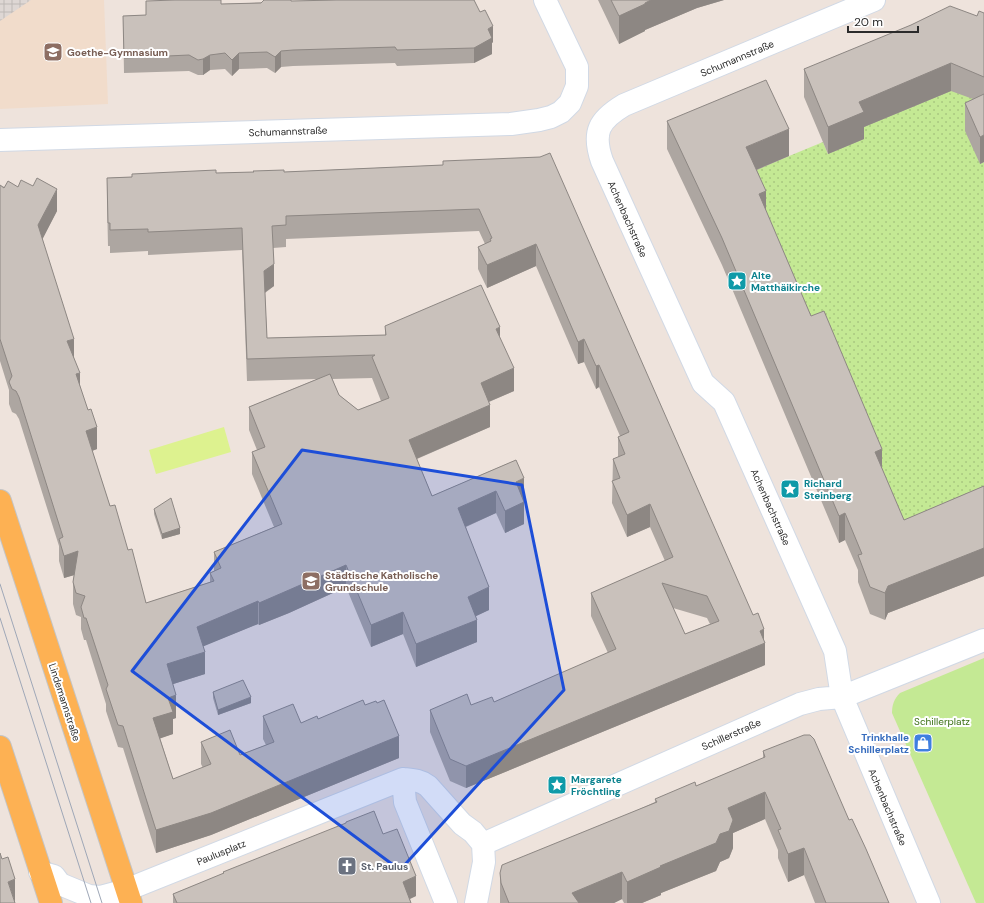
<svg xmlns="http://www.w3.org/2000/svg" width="984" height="903" font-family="'DM Sans',sans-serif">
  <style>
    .education { fill: #f1dccb }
    .grass { fill: #c4e994 }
    .garden { fill: url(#garden-dots) }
    .pitch { fill: #ddf28f }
    .plaza { fill: url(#plaza-grid) }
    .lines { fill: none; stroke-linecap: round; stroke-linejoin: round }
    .minor-casing { stroke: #d1d9e5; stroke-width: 24 }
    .major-casing { stroke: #c4c4c4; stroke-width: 24 }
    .minor { stroke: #fff; stroke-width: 22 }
    .major { stroke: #fdb153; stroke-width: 22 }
    .tram { stroke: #9ea7b7; stroke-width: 1 }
    .wall { fill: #ada6a1; fill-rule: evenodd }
    .shaded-wall { fill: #8d8783 }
    .building { fill: #c9c1bb; stroke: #8d8783; fill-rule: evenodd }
    .marked { fill: #1d4ed8; fill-opacity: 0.2; stroke: #1d4ed8; stroke-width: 3; stroke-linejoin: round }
    .labels { text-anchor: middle; stroke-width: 4; stroke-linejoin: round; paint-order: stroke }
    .education-label { font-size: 10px; font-weight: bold; fill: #785e54; stroke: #fff; text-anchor: start }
    .street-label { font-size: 10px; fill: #2b2b2b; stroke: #fff }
    .culture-label { font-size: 10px; font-weight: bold; fill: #0d838f; stroke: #fff; text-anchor: start }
    .park-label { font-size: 10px; fill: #3b7014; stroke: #fff }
    .shop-label { font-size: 10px; font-weight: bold; fill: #366cbe; stroke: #fff; text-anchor: end }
    .worship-label { font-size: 10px; font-weight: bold; fill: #5b616d; stroke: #fff; text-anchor: start }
  </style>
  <defs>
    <pattern id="garden-dots" width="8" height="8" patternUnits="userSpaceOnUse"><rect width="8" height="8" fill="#c4e994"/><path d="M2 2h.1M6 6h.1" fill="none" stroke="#a9c880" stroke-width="1.8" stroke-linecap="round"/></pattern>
    <pattern id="plaza-grid" width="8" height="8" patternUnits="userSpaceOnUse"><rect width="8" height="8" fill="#ded7d4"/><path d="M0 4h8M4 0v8" fill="none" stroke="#bfb9b6"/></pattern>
  </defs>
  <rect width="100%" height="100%" fill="#eee3dc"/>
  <path class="education" d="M0,0h104l4,104 -108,5z"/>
  <path class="grass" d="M984,658v245h-8l-84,-190c0,-8 2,-14 8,-20z"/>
  <path class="garden" d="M947,85l33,17v62l4,-2v351l-93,39 -145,-378 77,-32 5,12 31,-25z"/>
  <path class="pitch" d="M224,427l7,25 -75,22 -7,-24z"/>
  <path class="plaza" d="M0,0h31l-31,21z"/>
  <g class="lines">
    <defs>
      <path id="minor" d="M874,0l-250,105c-25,15 -32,27 -22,56l101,222 21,19 111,249 7,46 87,206
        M0,140l511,-16 28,-4 12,-3 10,-5 9,-9 7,-17v-19l-32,-67
        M403,779l2,23 41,101
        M483,844l317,-140 19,-5 23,-2 142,-57
        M40,872l14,4 6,8 29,12 11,1 26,-7 277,-111c10,1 17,1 25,7l34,38 11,8 10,12 1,18 -8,41"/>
      <path id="major" d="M0,501l131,402
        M0,747l51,156"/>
    </defs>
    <use href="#minor" class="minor-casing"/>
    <use href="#major" class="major-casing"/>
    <use href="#minor" class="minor"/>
    <use href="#major" class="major"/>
    <path class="tram" d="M0,584l102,319
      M0,618l91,285"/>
  </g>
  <path class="wall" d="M328,0h146l19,42 -1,1v11l-18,9 -77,3 -2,-3 -102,3 -12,1 -6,6 -8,-5 -28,1 -7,7 -7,-7 -15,1 -7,5h-5l-9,-4 -65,2 -1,-57 23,-1v-14l75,3z
    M598,0h126l-27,8 -52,22v1l-26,13z
    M984,13v149l-4,2 -15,-33v-28l8,-4 -22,-8 -87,36v12l-36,15 -24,-57v-28l173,-53z
    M667,121l122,35 -32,14 9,42 45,104 71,153 22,51 80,-34v90l-96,37 -3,7 -15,-6 -12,-32v-12l-13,-30 -6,3 -117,-278 -55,-116z
    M540,157l224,484 1,24 -299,123 -16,-7 -20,-49v-22l41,-5 23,-3 114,-49 -17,-37v-23l74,-32 -15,-34 -23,10 -15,-34 1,-44 5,-2v-20l2,-1 -21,-49 -3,2 -12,-27 -6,2 -42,-98 -49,22 -9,-19v-22l7,-3 -6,-13 -193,8v8l-13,1 1,38 -9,7 2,45 118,-3v-9l115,12 14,53 -25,11 1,25 -73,32 15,37 84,-36 8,41v23l-19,9 -9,-20 -30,14 23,83 -14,6 2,26 -61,25 -13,-33 -32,13 -25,-60 -57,26 -30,12 -1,-1 -55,22 2,28 -32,10 3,34 -3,1v15l-13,4 13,41 30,-11 -2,-4v-22l39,13 26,-10 -3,-6v-23l38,7 17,-4 47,-14 34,53 -188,77 -55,18 -33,-105 -5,-1 -12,-36v-7l-20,-64h-2l-3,-11v-12l-5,-2 -3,-11v-22l1,-7 -10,3 -5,-17v-15l-40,-127 -3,-5 -4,-2 -3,-8v-14l-9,-29v-176l57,26 -15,28 32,119 6,28 17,63 -5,2 18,55 18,44 18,53 64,-21v-9l4,-2v-19l60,-25 -22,-53v-22l5,-2 -8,-20v-23l68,-28 -70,2 -5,-131 -94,5v-4l-38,2v-7h-2l-1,-46v-22l109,-5 68,-1 159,-7zM372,378l9,23 -23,9 -19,-15 -7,-16zM673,608l34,10 3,6 -25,10z
    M154,509l26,25 -18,5 -8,-25z
    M213,692l38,11 -33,12 -5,-17z
    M763,751l86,69 40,83h-74l-11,-28 -16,7 -10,-24v-8l-13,-31 -32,14v15l-4,10 -9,4 -4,9 -55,22v2l-19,8h-18l-2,-4 -8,4h-114v-30l155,-71v-3l41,-13 67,-28z
    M383,834l33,62 -6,3 1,4h-238v-9l50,-20v-2z"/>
  <path class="shaded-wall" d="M651,0h73l-27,8 -52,22v1l-26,13v-28z
    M493,26v16l-1,1v11l-18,9v-15l14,-19z
    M281,51v16l-6,6v-16z
    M239,53v16l-7,7v-16z
    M210,55v15l-7,5v-16z
    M951,63v28l-87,36v12l-36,15v-27l31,-25z
    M789,129v27l-43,18v-27z
    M984,135v27l-4,2v-27z
    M57,189v22l-19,37v-23z
    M766,191v27l-7,-24z
    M536,244v22l-49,22v-23z
    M274,264v22l-10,7v-22z
    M500,327v23l-4,-21z
    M74,339v22l-7,-20z
    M584,339v23l-6,2v-22z
    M599,365v22l-3,2v-23z
    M514,368v23l-33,14v-22z
    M80,373v22l-4,-21z
    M490,405v22l-81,35v-22z
    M97,427v22l-11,4v-22z
    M882,449v27l-7,-24z
    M524,478v23l-8,4v-23z
    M496,491v22l-38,17v-22z
    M524,502v22l-19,9v-22z
    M650,504v23l-23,10v-22z
    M845,513v27l-6,3v-27z
    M180,528v6l-18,5v-5z
    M984,548v28l-96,37 -3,7v-27l3,-7z
    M78,551v23l-14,4v-22z
    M346,565v22l-57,26 -30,12v-22z
    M489,587v23l-21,10v-23z
    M258,601v23l-61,25v-22z
    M403,612v22l-32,13v-22z
    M477,620v22l-61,25v-23z
    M764,629v14h1v22l-299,123v-22z
    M205,652v22l-38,12v-22z
    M176,695v23l-3,1v15l-20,7v-23l15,-20z
    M251,697v6l-33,12v-5z
    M399,736v22l-188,77 -55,18v-23z
    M765,792v27l-32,14v15l-4,10 -9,4 -4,9 -55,22v2l-19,8h-15v-21l33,-16 68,-58z
    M804,848v27l-16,7v-28z
    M622,872v27l-8,4h-42v-10z
    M416,876v20l-13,6v-20z
    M15,879v24l-7,-21z"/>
  <path class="building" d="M175,0h46v4l40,-1 3,-3h27v1l45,-1h138l6,12 5,-2 8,16 -5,3 4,9 -18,10 -77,2 -2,-3 -102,3 -12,1 -6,6 -8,-5 -28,1 -7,7 -7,-7 -15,2 -7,4 -5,1 -9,-5 -65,3 -1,-42 23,-1v-14z
    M611,0h40l-6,3v1l-26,12z
    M950,6l27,10 2,-5 5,2v64l-33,-14 -92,39 5,10 -36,15 -24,-58 107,-44z
    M766,80l23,49 -43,18 20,44 -7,3 52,122 13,-5 58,138 -7,3 29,68 80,-34v62l-96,38 -3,7 -15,-6 -12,-32 4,-1 -17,-41 -6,3 -117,-278 -55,-117z
    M984,94v41l-4,2 -15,-34z
    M550,153l203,462 5,-2 6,16 -4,2 5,12 -299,123 -16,-7 -20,-49 37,-16 4,11 21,-8 2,5 122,-53 -25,-56 82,-36 -23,-53 -23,11 -15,-34 8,-3 -7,-19 12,-5 -7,-17 11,-5 -30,-67 -3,1 -12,-27 -6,3 -42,-98 -49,21 -9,-18 13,-6 -1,-2 2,-1 -13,-29 -193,7v9l-14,1 2,38 -10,7 3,67 119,-3 -1,-9 96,-41 19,42 -4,2 18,39 -33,15 9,22 -81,35 23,56 84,-36 8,18 -8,4 8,20 -19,9 -9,-20 -38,17 31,79 -21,10 9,23 -61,24 -13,-32 -32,13 -25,-60 -57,25 -30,13 -1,-2 -61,26 8,25 -38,12 9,31 -8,3 5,14 -20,6 20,61 38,-15 -10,-22 29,-12 10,25 34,-13 -11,-26 30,-12 8,19 16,-7 1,3 45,-19 2,5 11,-4 1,2 7,-3 15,36 -188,77 -55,17 -33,-104 -5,-1 -12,-36 2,-4 -22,-67h-2l-3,-11 4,-11 -9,-3 -3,-11 5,-31 -14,5 -5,-17 4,-2 -44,-140 -3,-6 -4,-2 -3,-7 3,-6 -12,-37v-154l4,3 4,-7 10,6 3,-7 12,6 4,-8 20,11 -19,36 36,114 -7,2 13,32 -4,1 12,36 3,-1 6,18 -11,4 24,75 5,-1 13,45 4,-1 14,54 68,-22 -4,-8 11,-5 -7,-16 68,-28 -30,-72 13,-5 -16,-40 81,-33 9,21 19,15 31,-12 -17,-41 3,-2 -128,4 -5,-131 -94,4v-3l-38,1v-7h-2l-1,-45 25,-1v-3l84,-4v3l38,-1 -1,-1 31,-1v2l159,-7v-4l97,-4zM662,583l45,13 12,25 -34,13z
    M171,498l9,30 -18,6 -8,-25z
    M243,680l8,17 -33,13 -5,-18z
    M804,735h6l4,4 35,81 3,-1 14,30 23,54h-63l-22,-55 -16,6 -10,-24 3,-1 -16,-37 -37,16 5,12 -4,11 -9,3 -4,9 -56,23 1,1 -34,15 -5,-10 -50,21 7,10h-70l-8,-20 -1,-10 2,-8 155,-63 -2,-3 40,-17 1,4 69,-29 -2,-6z
    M374,811l9,23 14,-5 19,47 -13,6 8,21h-234l-4,-9 51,-21 -1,-1 123,-49v-1z
    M0,853l2,6 6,-2 7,22 -7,3 7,21h-15z"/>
  <path class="marked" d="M302,450l220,35 42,205 -164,180 -268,-199z"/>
  <defs>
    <symbol id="school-square" viewBox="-11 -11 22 22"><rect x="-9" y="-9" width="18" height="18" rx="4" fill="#8d6e63" stroke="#fff"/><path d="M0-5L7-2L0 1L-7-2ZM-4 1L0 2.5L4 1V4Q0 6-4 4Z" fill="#fff"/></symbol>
    <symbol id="sight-square" viewBox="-11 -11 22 22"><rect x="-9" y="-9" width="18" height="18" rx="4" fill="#0f9aa8" stroke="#fff"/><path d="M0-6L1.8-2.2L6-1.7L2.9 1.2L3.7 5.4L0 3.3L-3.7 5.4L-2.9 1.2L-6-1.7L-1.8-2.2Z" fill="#fff"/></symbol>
    <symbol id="shop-square" viewBox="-11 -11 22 22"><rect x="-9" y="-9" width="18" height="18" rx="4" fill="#3f7fe0" stroke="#fff"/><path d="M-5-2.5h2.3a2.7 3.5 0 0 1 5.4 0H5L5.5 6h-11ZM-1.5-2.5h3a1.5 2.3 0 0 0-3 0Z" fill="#fff"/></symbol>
    <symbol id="church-square" viewBox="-11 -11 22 22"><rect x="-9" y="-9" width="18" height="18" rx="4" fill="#6b7280" stroke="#fff"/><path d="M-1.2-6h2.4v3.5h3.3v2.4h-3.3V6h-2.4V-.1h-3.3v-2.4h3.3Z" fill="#fff"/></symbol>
  </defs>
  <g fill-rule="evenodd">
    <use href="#school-square" x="42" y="41" width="22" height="22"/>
    <use href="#sight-square" x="726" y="270" width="22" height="22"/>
    <use href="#sight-square" x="779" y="478" width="22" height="22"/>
    <use href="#school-square" x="300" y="570" width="22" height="22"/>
    <use href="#shop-square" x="912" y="732" width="22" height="22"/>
    <use href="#sight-square" x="546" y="774" width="22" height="22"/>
    <use href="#church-square" x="336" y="855" width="22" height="22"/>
  </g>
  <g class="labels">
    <g class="education-label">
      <text x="67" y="56">Goethe-Gymnasium</text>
      <text x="325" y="579">Städtische Katholische<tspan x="325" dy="12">Grundschule</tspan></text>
    </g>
    <g class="street-label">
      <text transform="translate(737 58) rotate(-23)" y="4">Schumannstraße</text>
      <text transform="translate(288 131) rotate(-2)" y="4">Schumannstraße</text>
      <text transform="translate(628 219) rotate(66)" y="4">Achenbachstraße</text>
      <text transform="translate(771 507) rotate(66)" y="4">Achenbachstraße</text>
      <text transform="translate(65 702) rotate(72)" y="4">Lindemannstraße</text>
      <text transform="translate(731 734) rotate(-24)" y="4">Schillerstraße</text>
      <text transform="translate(888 807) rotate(67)" y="4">Achenbachstraße</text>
      <text transform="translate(221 852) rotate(-22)" y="4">Paulusplatz</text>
    </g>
    <g class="culture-label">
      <text x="751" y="279">Alte<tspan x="751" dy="12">Matthäikirche</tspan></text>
      <text x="804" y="487">Richard<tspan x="804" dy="12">Steinberg</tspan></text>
      <text x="571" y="783">Margarete<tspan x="571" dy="12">Fröchtling</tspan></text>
    </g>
    <g class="park-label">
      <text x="942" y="725">Schillerplatz</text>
    </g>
    <g class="shop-label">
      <text x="909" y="741">Trinkhalle<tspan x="909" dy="12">Schillerplatz</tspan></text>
    </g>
    <g class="worship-label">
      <text x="361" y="870">St. Paulus</text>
    </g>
  </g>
  <path d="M848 26v6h70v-6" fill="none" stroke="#2b2b2b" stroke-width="2"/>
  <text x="854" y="26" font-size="12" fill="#2b2b2b" stroke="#ffffff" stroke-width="3" paint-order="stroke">20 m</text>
</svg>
